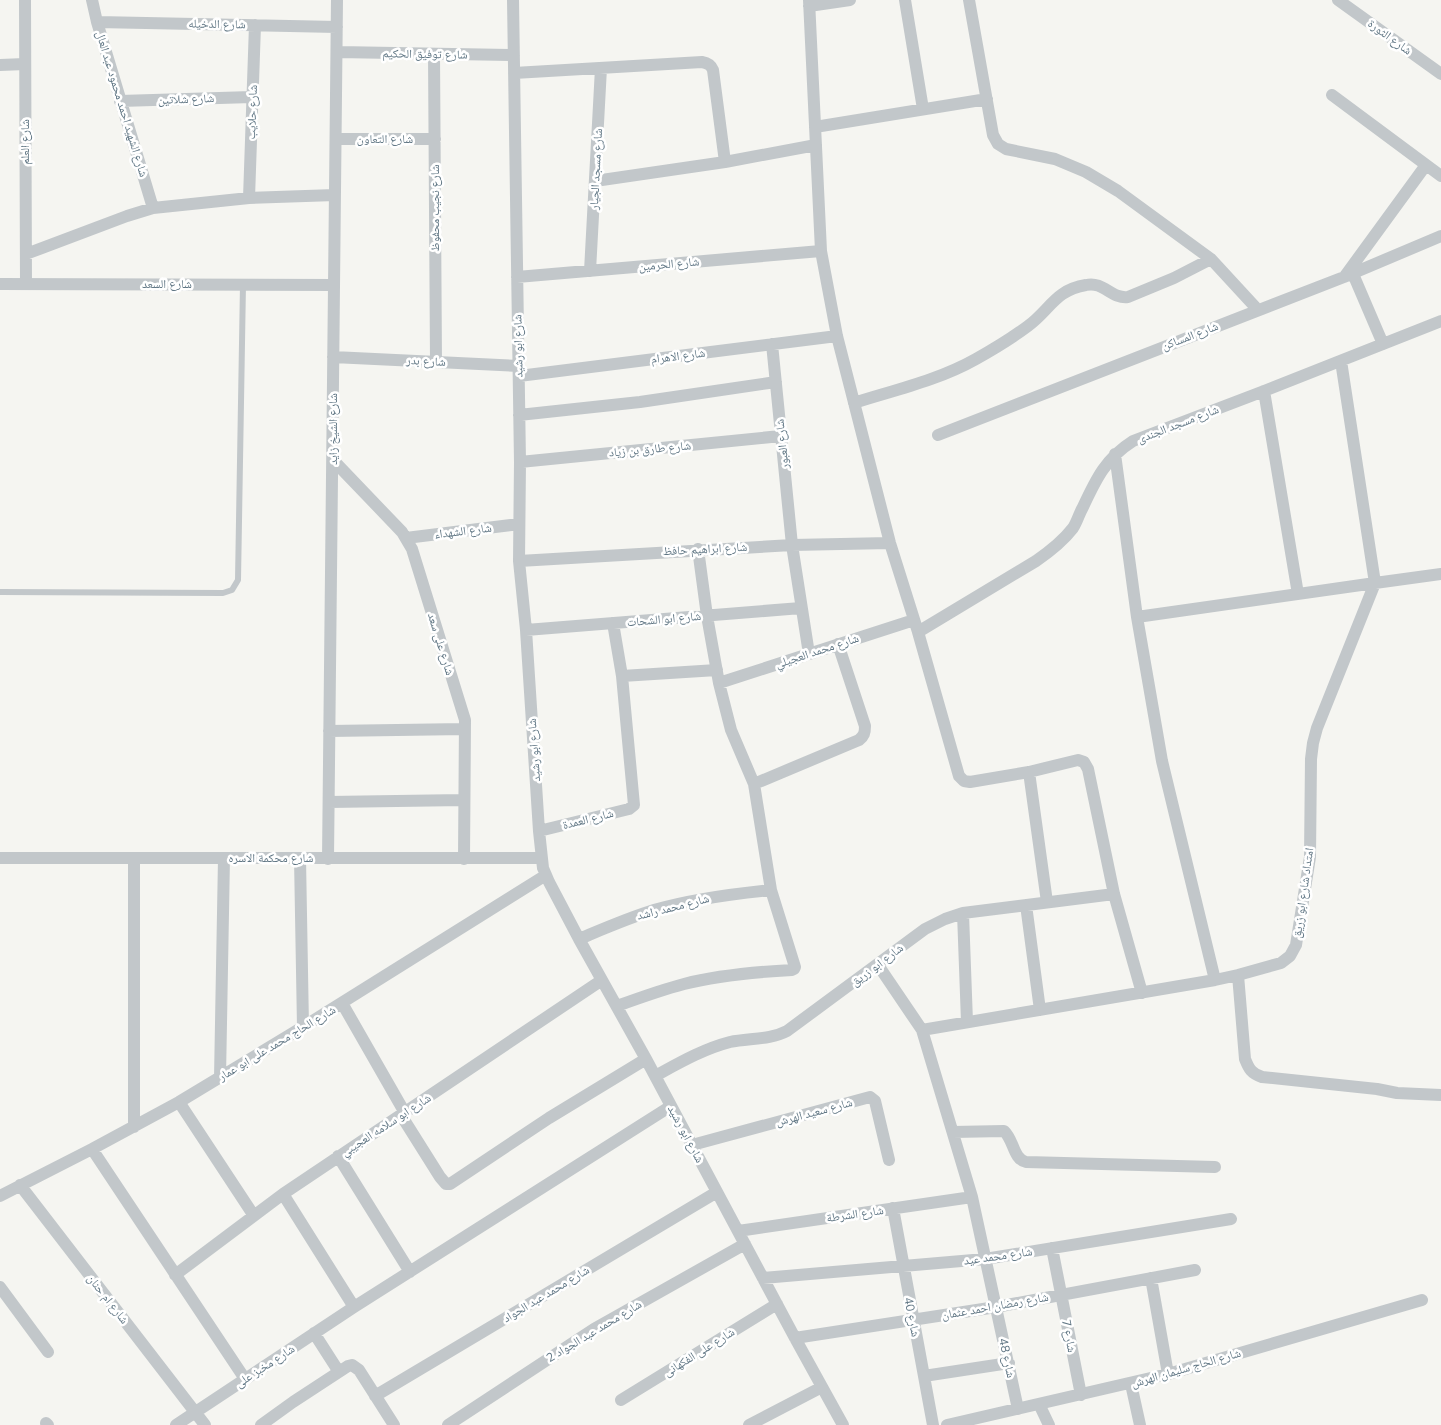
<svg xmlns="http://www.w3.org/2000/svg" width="1441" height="1425" font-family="'Nunito Sans','Noto Naskh Arabic',sans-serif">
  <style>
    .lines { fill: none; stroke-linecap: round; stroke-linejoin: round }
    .lane { stroke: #c2c7ca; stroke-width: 6 }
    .street { stroke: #c2c7ca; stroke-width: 12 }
    .labels { text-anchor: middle; stroke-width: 5; stroke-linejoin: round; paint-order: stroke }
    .street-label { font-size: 12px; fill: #617785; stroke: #fff }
  </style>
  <rect width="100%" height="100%" fill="#f5f5f1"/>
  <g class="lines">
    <path class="lane" d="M0,592l223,1 9,-3 6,-10 5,-296"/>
    <path class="street" d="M25,0l1,284
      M92,0l5,22 56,186
      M513,0l7,462 -1,99 7,69 13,201 4,37 6,14 30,57 67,120 149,279 48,87
      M809,0l12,251 16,85 53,207 28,89 41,144 5,5 6,1 59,-10 49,-12 6,2 4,7 26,125 28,99
      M905,0l18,109
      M969,0l24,135 5,9 8,5 49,10 31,13 32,19 93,68 47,51
      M1338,0l103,74
      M809,6l41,-6
      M97,22l240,5
      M337,52l177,3
      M434,54l2,308
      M0,65l25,-1
      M514,73l188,-11c6,1 9,3 11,8l12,92 91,-17
      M1332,95l109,81
      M120,101l132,-4
      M815,127l172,-28
      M336,139h99
      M595,181l130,-19
      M249,198l6,-173
      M26,254l101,-38 26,-8 96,-10 86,-3
      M590,271l11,-203
      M1353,274l30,70
      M1345,276l81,-111
      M517,277l304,-26
      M0,284l334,1
      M772,344l20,201 17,109
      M333,357l186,9
      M519,376l318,-40
      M1264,391l34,203
      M854,403c41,-13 85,-23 122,-44 18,-10 36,-21 52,-33 22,-16 27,-36 58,-41 18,-4 25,14 42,12l46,-19 37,-19
      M519,415l121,-13 136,-20
      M938,435l406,-158 97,-41
      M1115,454l22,163 25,144 53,219
      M333,460l69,72 10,17 53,171 -1,139
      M520,462l261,-26
      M406,538l113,-14
      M519,561l273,-16 98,-2
      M1137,617l238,-34 66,-9
      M526,630l275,-22
      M918,632l118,-71c13,-9 27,-20 37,-33 4,-6 6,-14 10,-21 13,-28 23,-49 50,-66l131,-50 177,-70
      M622,676l95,-6
      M719,683l195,-63
      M329,731l136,-2
      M1029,772l18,130
      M754,784l105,-44c5,-4 6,-7 6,-14l-27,-82
      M329,802l135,-2
      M539,831l90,-22 5,-4 -12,-129 -9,-53
      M0,858h541
      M300,858l3,169
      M328,859l9,-859
      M1026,905l14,105
      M963,913l4,109
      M579,939c24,-10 49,-21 75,-29 38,-11 77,-16 117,-20
      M878,965l44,65 50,167 46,212
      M1238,975l7,84c4,10 6,14 17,18l115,12 20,4 44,2
      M342,1003l63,110
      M617,1006c22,-8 44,-16 67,-22 35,-9 71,-12 108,-14l2,-1 1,-2 -24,-77 -17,-106 -23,-54 -12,-47 -12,-67 -9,-67
      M922,1030l293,-50 23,-5 43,-12 9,-7 6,-11 14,-88 1,-98 2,-16 4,-15 58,-145 -34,-222
      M655,1076c24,-13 48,-27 75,-34 19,-4 40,-2 57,-11l138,-102 20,-10 18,-6 151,-19
      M220,1078l4,-220
      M179,1102l75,114
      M401,1115l39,62 6,7h4l99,-66 97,-59
      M134,1127v-269
      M953,1132l51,-1c10,9 9,28 22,31l189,5
      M692,1145l178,-48 5,4 14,59
      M92,1149l153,230
      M338,1156l72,116
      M20,1185l185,240
      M283,1194l71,113
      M0,1196l92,-47 87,-47 124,-75 243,-152
      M893,1208l40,217
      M738,1231l234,-34
      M1052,1248l29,147
      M175,1275l108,-81 319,-214
      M763,1278l222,-19 246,-40
      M1151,1278l17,96
      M0,1287l48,65
      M314,1333l25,39
      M795,1338l201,-31 199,-37
      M924,1376l85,-13
      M1131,1384l9,41
      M375,1396l342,-204
      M621,1400l156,-96
      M1039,1404l10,21
      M46,1423l2,2
      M176,1425l178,-118 317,-201
      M261,1425l32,-23 55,-36 4,-1 7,5 35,55
      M448,1425l146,-96 151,-85
      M749,1425l73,-38
      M947,1425l221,-51 254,-74"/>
  </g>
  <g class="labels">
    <g class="street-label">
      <text transform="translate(217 24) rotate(1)" y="4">شارع الدخيله</text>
      <text transform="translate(1390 37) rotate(36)" y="4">شارع الثورة</text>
      <text transform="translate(425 54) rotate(1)" y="4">شارع توفيق الحكيم</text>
      <text transform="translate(186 99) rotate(-2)" y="4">شارع شلاتين</text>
      <text transform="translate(122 104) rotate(73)" y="4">شارع الشهيد احمد محمود عبد العال</text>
      <text transform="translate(252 112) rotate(-88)" y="4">شارع حلايب</text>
      <text x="385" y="143">شارع التعاون</text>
      <text transform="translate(25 142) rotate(-90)" y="4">شارع العلم</text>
      <text transform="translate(596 169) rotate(-87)" y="4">شارع مسجد الجيار</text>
      <text transform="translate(435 208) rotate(-90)" y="4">شارع نجيب محفوظ</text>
      <text transform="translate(669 264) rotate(-5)" y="4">شارع الحرمين</text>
      <text x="167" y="288">شارع السعد</text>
      <text transform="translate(1190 336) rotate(-21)" y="4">شارع المساكن</text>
      <text transform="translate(518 346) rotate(-91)" y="4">شارع ابو رشيد</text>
      <text transform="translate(678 356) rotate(-7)" y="4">شارع الاهرام</text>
      <text transform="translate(426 361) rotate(3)" y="4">شارع بدر</text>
      <text transform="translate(1178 424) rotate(-21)" y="4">شارع مسجد الجندى</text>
      <text transform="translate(333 429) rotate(-90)" y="4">شارع الشيخ زايد</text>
      <text transform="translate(782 444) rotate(-96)" y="4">شارع العبور</text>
      <text transform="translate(650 449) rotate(-5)" y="4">شارع طارق بن زياد</text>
      <text transform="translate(463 531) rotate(-7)" y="4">شارع الشهداء</text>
      <text transform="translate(705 549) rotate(-3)" y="4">شارع ابراهيم حافظ</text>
      <text transform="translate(664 619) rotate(-5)" y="4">شارع ابو الشحات</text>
      <text transform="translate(441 644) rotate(73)" y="4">شارع على سعد</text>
      <text transform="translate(817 651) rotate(-18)" y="4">شارع محمد العجيلي</text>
      <text transform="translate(534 750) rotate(-94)" y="4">شارع ابو رشيد</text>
      <text transform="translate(588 819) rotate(-14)" y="4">شارع العمدة</text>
      <text x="271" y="862">شارع محكمة الاسره</text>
      <text transform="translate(1303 893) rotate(-82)" y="4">امتداد شارع ابو زريق</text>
      <text transform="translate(673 907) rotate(-14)" y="4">شارع محمد راشد</text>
      <text transform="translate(877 965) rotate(-37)" y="4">شارع ابو زريق</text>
      <text transform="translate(277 1043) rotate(-31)" y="4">شارع الحاج محمد على ابو عمار</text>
      <text transform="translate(814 1112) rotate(-15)" y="4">شارع سعيد الهرش</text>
      <text transform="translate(386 1125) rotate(-33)" y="4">شارع ابو سلامه العجيبي</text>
      <text transform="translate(686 1134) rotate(62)" y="4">شارع ابو رشيد</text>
      <text transform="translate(855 1214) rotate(-8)" y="4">شارع الشرطة</text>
      <text transform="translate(998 1256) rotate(-8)" y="4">شارع محمد عيد</text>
      <text transform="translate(546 1294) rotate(-31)" y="4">شارع محمد عبد الجواد</text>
      <text transform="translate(108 1299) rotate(52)" y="4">شارع ام حنان</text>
      <text transform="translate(995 1306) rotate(-10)" y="4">شارع رمضان احمد عثمان</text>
      <text transform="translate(912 1317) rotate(79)" y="4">شارع 40</text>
      <text transform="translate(594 1331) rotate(-31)" y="4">شارع محمد عبد الجواد 2</text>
      <text transform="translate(1069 1336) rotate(79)" y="4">شارع 7</text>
      <text transform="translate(699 1352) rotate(-32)" y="4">شارع على الفكهانى</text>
      <text transform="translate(1007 1358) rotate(78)" y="4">شارع 48</text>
      <text transform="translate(265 1366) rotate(-33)" y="4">شارع مخبز على</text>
      <text transform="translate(1186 1368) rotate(-16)" y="4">شارع الحاج سليمان الهرش</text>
    </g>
  </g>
</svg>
